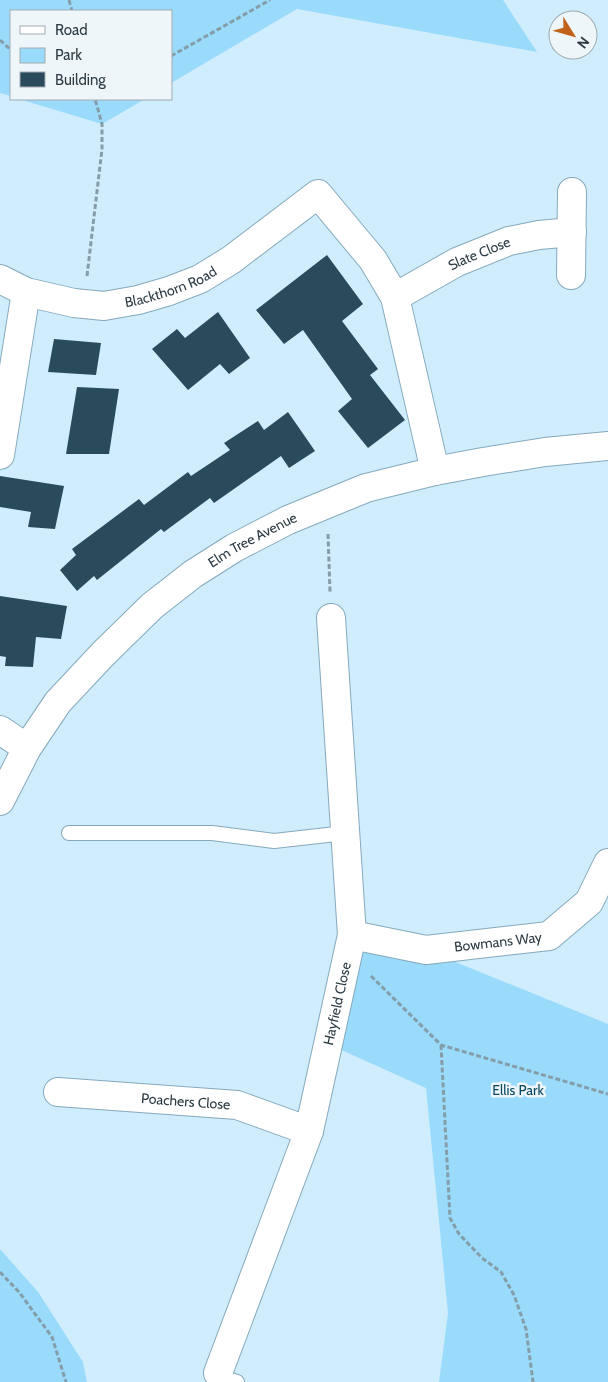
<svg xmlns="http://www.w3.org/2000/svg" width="608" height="1382" font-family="Cabin,sans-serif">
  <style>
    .green { fill: #9adafb }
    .building { fill: #2a4b5c }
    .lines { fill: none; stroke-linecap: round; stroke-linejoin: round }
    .lane-casing { stroke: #85a9bc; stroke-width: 16 }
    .street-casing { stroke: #85a9bc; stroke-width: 30 }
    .path { stroke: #859da9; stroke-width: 3; stroke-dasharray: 5 2.5; stroke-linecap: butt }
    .lane { stroke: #fff; stroke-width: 14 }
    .street { stroke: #fff; stroke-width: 28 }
    .labels { text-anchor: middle; stroke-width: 5; stroke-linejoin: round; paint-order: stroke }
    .street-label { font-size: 14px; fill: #2c3b43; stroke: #eff6fa }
    .park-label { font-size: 14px; fill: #084861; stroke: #eff6fa }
  </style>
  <rect width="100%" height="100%" fill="#cfedfd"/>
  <path class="green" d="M0,0h503l34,52 -240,-43 -126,74v-72h-160v85l-11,-3z
    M19,99h126l-43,25z
    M352,935l74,15 182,74v358h-169l9,-69 -22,-225 -98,-44z
    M0,1249l38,43 45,70 4,20h-87z"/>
  <path class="building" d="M327,255l36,49 -21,17 36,48 -8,6 35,45 -37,28 -30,-37 14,-12 -49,-69 -19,14 -28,-34z
    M218,312l32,46 -21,16 -9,-10 -32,26 -36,-41 25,-20 8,9z
    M54,339l47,4 -5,32 -48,-3z
    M77,387l42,2 -10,65h-43z
    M288,412l27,39 -26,17 -8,-12 -67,47 -4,-5 -46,34 -3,-3 -64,51 -3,-4 -17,15 -17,-21 16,-15 -4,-6 67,-50 5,6 44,-33 3,4 39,-26 -6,-7 34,-22 6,9z
    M0,476l64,10 -9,43 -27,-2 3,-15 -31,-5z
    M0,596l67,10 -6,33 -25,-2 -3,30 -28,-1 1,-9 -6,-1z"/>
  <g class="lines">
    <defs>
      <path id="lane" d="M69,833h143l62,8 71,-8
        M217,1379l1,-6 9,6 10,3"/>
      <g id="street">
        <path d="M571,275l1,-83"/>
        <path id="s1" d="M0,279l26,13 48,11 30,3 34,-6 31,-9 31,-12 31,-19 87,-66 55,66 22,37 40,174"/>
        <path id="s2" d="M395,297l62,-35 52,-21 30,-6 33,-3"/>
        <path d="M0,455l26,-163"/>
        <path d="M0,730l27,18"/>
        <path id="s3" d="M0,801l27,-53 31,-46 45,-48 49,-48 41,-32 41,-26 54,-28 78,-32 69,-17 48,-9 62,-10 63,-6"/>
        <path id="s4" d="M352,935l74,15 123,-14 40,-34 19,-39"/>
        <path id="s5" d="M58,1092l179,13 72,26"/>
        <path id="s6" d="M218,1373l91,-242 43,-196 -21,-317"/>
      </g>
    </defs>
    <use href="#lane" class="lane-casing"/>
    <use href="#street" class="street-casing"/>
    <path class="path" d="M69,0l3,11
      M0,40l11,10
      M171,56l99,-56
      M87,276l15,-127v-25l-7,-25
      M328,534l2,58
      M371,976l70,69 167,49
      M441,1045l9,173 9,16 23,24 19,14 13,23 12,34 7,53
      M0,1272l19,20 33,45 14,45"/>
    <use href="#lane" class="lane"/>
    <use href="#street" class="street"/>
  </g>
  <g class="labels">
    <g class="street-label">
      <text dy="5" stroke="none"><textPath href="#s2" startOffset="95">Slate Close</textPath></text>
      <text dy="5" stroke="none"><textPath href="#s1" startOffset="178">Blackthorn Road</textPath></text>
      <text dy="5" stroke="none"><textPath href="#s3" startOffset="370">Elm Tree Avenue</textPath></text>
      <text dy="5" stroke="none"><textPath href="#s4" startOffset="148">Bowmans Way</textPath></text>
      <text dy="5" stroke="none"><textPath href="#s6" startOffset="389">Hayfield Close</textPath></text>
      <text dy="5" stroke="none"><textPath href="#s5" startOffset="128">Poachers Close</textPath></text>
    </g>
    <g class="park-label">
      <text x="518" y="1095">Ellis Park</text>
    </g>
  </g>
  <rect x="10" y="10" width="162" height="90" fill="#eff6fa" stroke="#a1abb1"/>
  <rect x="20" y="26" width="25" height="8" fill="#ffffff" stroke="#a1abb1"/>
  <text x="55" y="35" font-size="15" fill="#2c3b43">Road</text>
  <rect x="20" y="48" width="25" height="15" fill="#9adafb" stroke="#a1abb1"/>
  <text x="55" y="60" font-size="15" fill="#2c3b43">Park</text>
  <rect x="20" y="72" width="25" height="15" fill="#2a4b5c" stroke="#a1abb1"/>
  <text x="55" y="85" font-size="15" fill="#2c3b43">Building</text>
  <g transform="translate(573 35) rotate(127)"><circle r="24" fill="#eff6fa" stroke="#a1abb1"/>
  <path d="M0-4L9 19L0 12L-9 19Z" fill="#c06219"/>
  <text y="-8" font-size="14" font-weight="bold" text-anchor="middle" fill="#2c3b43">N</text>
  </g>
</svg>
